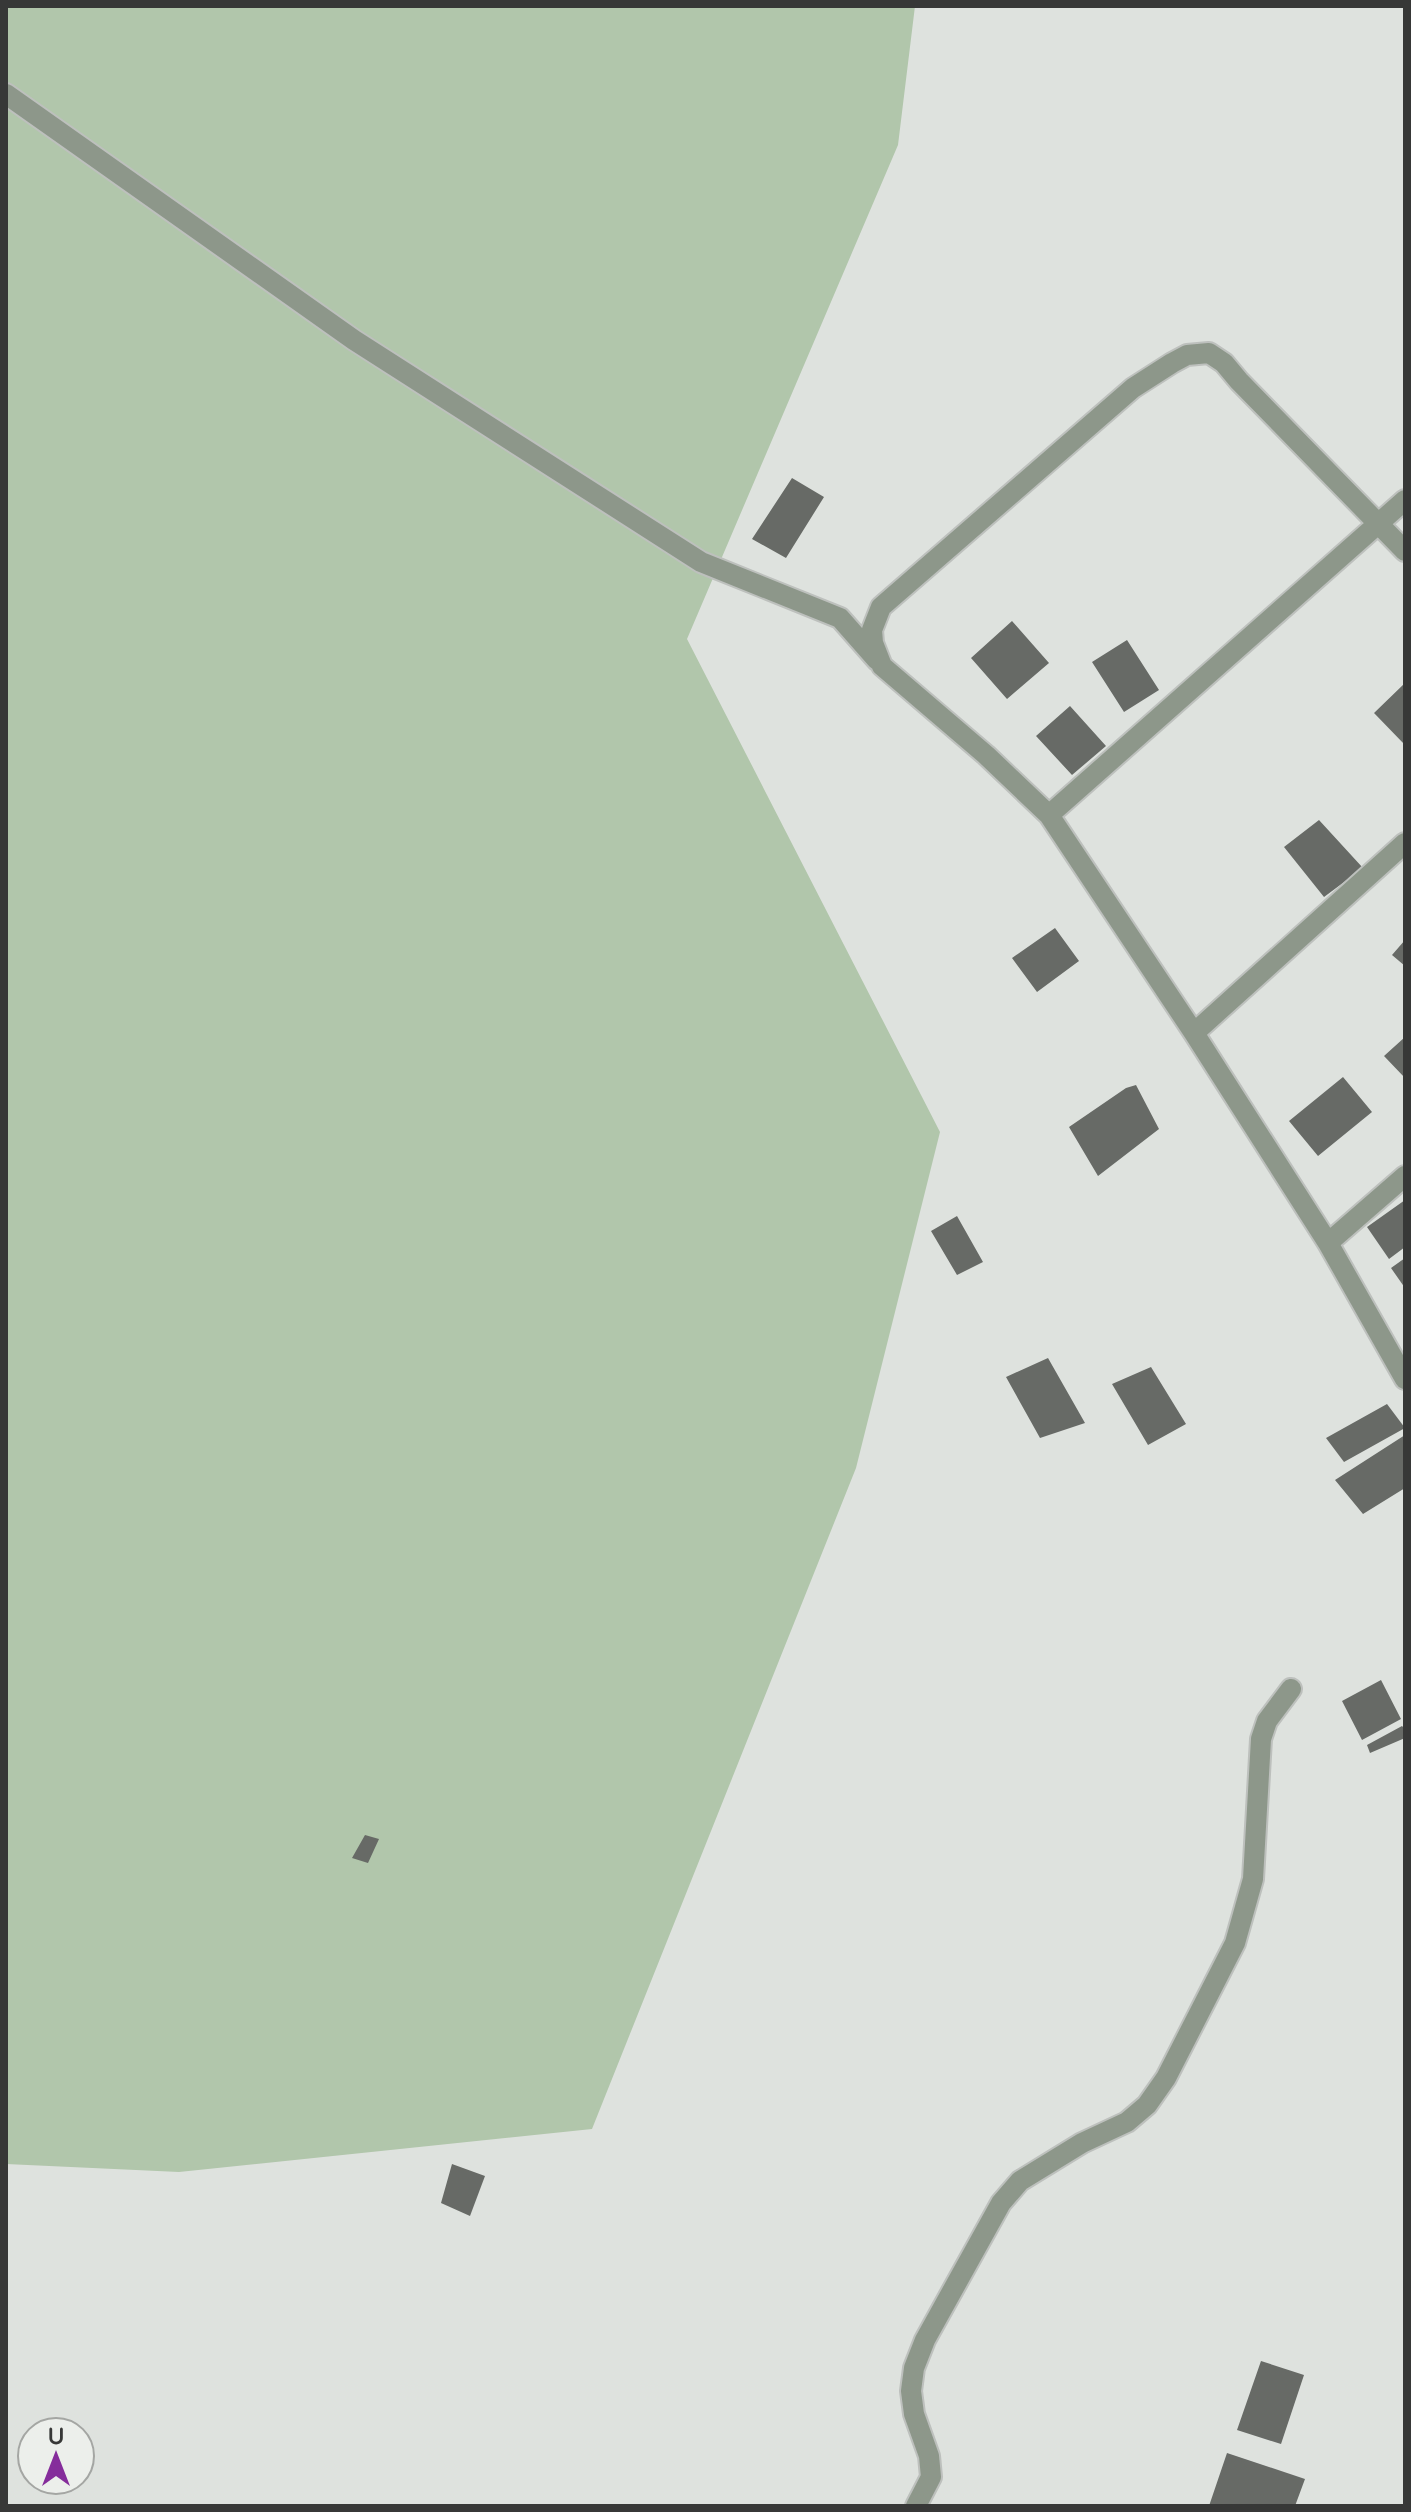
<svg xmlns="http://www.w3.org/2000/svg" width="1411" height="2512" font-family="'Varela Round',sans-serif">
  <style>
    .green { fill: #b1c6ab }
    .building { fill: #676a66 }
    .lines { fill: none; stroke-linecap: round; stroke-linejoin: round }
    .minor-casing { stroke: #bdc0bd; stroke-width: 24 }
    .minor { stroke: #8d978a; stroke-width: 20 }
  </style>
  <rect width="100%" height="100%" fill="#dee2de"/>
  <path class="green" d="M6,6h909l-17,139 -211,494 253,493 -84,336 -264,661 -413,43 -173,-8z"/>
  <path class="building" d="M792,478l32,19 -38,61 -34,-19z
    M1012,621l37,42 -42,36 -36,-41z
    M1127,640l32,50 -35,22 -32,-50z
    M1405,683v62l-31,-32z
    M1070,706l36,40 -34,29 -36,-39z
    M1319,820l44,48 -39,29 -40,-50z
    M1055,928l24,33 -42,31 -25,-34z
    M1405,940v26l-13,-11z
    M1405,1037v41l-21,-22z
    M1343,1077l29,35 -54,44 -29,-35z
    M1136,1085l23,44 -61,47 -29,-49 57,-39z
    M1405,1200v47l-16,12 -22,-32z
    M957,1216l26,46 -26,13 -26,-44z
    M1405,1258v30l-14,-20z
    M1048,1358l37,65 -45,15 -34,-61z
    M1151,1367l35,57 -38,21 -36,-61z
    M1387,1404l18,24 -61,34 -18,-24z
    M1405,1435v53l-42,26 -28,-34z
    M1381,1680l20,39 -39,21 -20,-39z
    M1402,1726l3,3v9l-35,15 -3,-8z
    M365,1835l14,4 -11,24 -16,-5z
    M452,2164l33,12 -15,40 -29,-13z
    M1261,2361l43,14 -23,69 -44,-14z
    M1227,2453l78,26 -10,27h-86z"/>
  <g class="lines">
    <defs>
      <path id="minor" d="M6,94l348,246 347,222 139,56 37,42
        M1405,551l-166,-170 -15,-18 -15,-10 -22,2 -15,8 -39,25 -252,219 -9,23 1,13 9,23 104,89 63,60 145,218 134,210 77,136
        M1049,815l356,-315
        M1194,1033l211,-190
        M1328,1243l77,-67
        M916,2506l15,-29 -2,-21 -15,-42 -3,-23 3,-23 11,-28 76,-137 19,-22 62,-38 45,-21 20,-17 19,-27 69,-135 18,-64 8,-140 6,-18 24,-32"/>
    </defs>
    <use href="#minor" class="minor-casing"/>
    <use href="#minor" class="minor"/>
  </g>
  <rect width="1411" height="2512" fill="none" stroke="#373837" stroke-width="16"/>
  <g transform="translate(56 2456)"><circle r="38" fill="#ecefeb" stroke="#a4a6a3" stroke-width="2"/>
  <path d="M0-6L14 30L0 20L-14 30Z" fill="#852d9b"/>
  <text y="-12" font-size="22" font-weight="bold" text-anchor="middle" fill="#373837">U</text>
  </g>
</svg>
